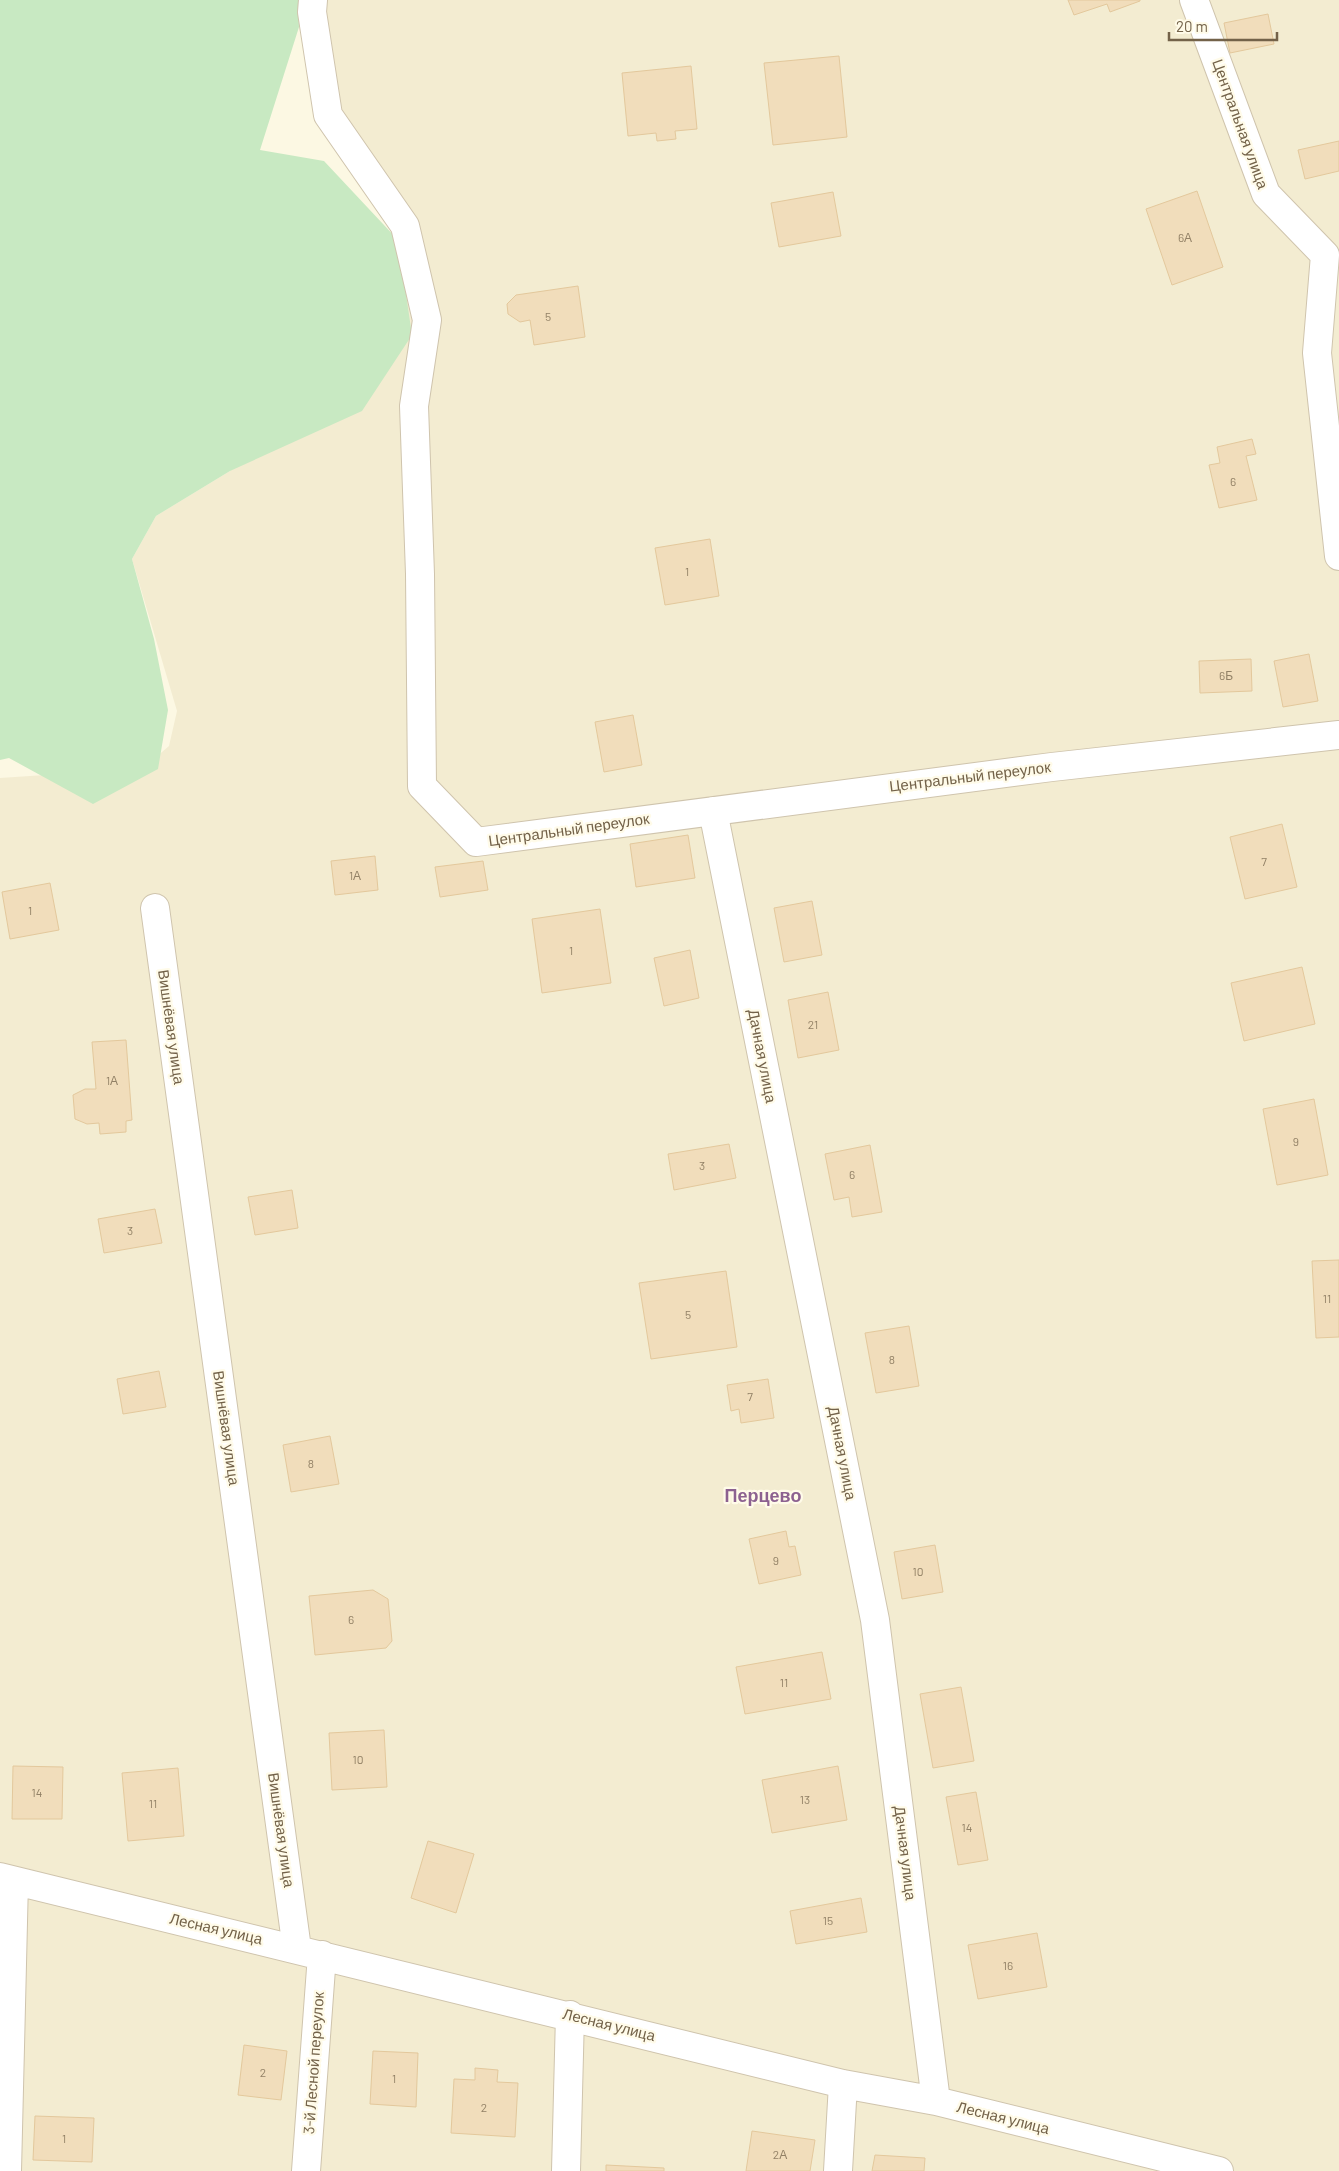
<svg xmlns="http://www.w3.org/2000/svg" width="1339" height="2171" font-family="Barlow,sans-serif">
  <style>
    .residential { fill: #f3ecd1 }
    .green { fill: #c8e9c2 }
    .building { fill: #f1ddbb; stroke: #e3c89c }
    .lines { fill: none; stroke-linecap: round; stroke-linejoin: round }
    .minor-casing { stroke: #cfc4ad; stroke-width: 30 }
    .minor { stroke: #fff; stroke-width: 28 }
    .labels { text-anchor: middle; stroke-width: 4.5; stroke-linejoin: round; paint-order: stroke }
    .number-label { font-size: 12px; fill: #928166 }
    .street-label { font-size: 15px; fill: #736249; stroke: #fffbe9 }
    .quarter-label { font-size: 18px; font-weight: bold; fill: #8c6190; stroke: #fffbe9 }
  </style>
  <rect width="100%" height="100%" fill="#fcf8e3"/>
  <path class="residential" d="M326,0h1013v2171h-1339v-1393l45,-3 82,7 42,-36 8,-35 -45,-152 24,-43 74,-45 168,-231 -61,-130 -18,-71z"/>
  <path class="green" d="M0,0h298l1,27 -39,123 64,11 74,79 14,95 -50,76 -132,60 -74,45 -24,43 22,80 14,71 -10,59 -65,35 -84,-46 -9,2z"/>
  <path class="building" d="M1068,0h72v1l-30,11 -3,-8 -33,11z
    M1268,14l6,30 -44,9 -6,-30z
    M839,56l8,81 -74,8 -9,-82z
    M691,66l6,63 -22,2 1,8 -19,2 -1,-8 -28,3 -6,-63z
    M1339,141v30l-34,8 -7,-29z
    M1197,191l26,76 -51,18 -26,-76z
    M833,192l8,44 -62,11 -8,-44z
    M578,286l7,51 -51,8 -4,-25 -10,2 -12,-8 -1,-10 9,-9z
    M1252,439l4,15 -10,2 11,44 -38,8 -10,-43 11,-2 -3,-16z
    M710,539l9,57 -54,9 -10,-57z
    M1309,654l9,47 -35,6 -9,-46z
    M1251,659l1,32 -52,2 -1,-32z
    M633,715l9,50 -38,7 -9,-50z
    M1282,824l15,63 -52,12 -15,-62z
    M688,835l7,43 -59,9 -6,-43z
    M375,856l3,34 -43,5 -4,-34z
    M483,861l5,29 -48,7 -5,-30z
    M50,883l9,47 -49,9 -8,-47z
    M812,901l10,54 -38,7 -10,-54z
    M600,909l11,74 -69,10 -10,-74z
    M690,950l9,48 -35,8 -10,-48z
    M1302,967l13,57 -71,17 -13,-58z
    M828,992l11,58 -41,8 -10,-58z
    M126,1040l6,80 -6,1v11l-26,2 -1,-11 -12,1 -12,-5 -2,-24 12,-6h11l-4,-47z
    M1314,1099l14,76 -51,10 -14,-76z
    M729,1144l7,34 -62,12 -6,-36z
    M870,1145l12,67 -30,5 -3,-20 -15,3 -9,-46z
    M292,1190l6,38 -43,7 -7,-38z
    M155,1209l7,34 -58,10 -6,-34z
    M1339,1260v77l-23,1 -4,-77z
    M726,1271l11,76 -86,12 -12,-76z
    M909,1326l10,60 -43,7 -11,-60z
    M159,1371l7,36 -43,7 -6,-35z
    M768,1379l6,39 -33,5 -2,-14 -8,2 -4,-26z
    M330,1436l9,48 -48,8 -8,-47z
    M786,1531l3,16 6,-1 6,29 -42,9 -10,-45z
    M935,1545l8,47 -41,7 -8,-47z
    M373,1590l15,9 4,42 -6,7 -71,7 -6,-59z
    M822,1652l9,47 -86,15 -9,-47z
    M961,1687l13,74 -41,7 -13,-74z
    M384,1730l3,57 -55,3 -3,-57z
    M13,1766l50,1 -1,52h-50z
    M838,1766l9,54 -75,13 -10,-53z
    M178,1768l6,68 -56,5 -6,-68z
    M976,1792l12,68 -30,5 -12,-68z
    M428,1841l46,13 -18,59 -45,-15z
    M861,1898l6,34 -71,12 -6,-33z
    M1037,1933l10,54 -69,12 -10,-54z
    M244,2045l43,6 -6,49 -43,-5z
    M373,2051l45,2 -2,54 -46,-3z
    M475,2068l23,2 -1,12 21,1 -3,54 -64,-4 3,-54 21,1z
    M35,2116l59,2 -2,44 -59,-2z
    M752,2131l63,9 -5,31h-64z
    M875,2155l50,3 -1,13h-52z
    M606,2165l58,3v3h-58z"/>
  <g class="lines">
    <defs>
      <path id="minor" d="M313,0l-1,12 16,103 77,111 22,94 -13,86 6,168 2,212 54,56 576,-75 287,-32
        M1194,0l72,194 59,61 -8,98 22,203
        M713,811l162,809 61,481
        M155,908l142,1041
        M0,1877l843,207 93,17 283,70
        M7,2171l7,-290
        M306,2171l16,-216
        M566,2171l4,-156
        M838,2171l5,-87"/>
    </defs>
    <use href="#minor" class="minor-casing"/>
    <use href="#minor" class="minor"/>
  </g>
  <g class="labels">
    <g class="number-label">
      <text x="1185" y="242">6А</text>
      <text x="548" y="321">5</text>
      <text x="1233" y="486">6</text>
      <text x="687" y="576">1</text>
      <text x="1226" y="680">6Б</text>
      <text x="1264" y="866">7</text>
      <text x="355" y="880">1А</text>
      <text x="30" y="915">1</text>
      <text x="571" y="955">1</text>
      <text x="813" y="1029">21</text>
      <text x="112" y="1085">1А</text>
      <text x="1296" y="1146">9</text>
      <text x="702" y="1170">3</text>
      <text x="852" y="1179">6</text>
      <text x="130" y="1235">3</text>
      <text x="1327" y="1303">11</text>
      <text x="688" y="1319">5</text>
      <text x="892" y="1364">8</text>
      <text x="750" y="1401">7</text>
      <text x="311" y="1468">8</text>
      <text x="776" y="1565">9</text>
      <text x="918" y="1576">10</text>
      <text x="351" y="1624">6</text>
      <text x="784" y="1687">11</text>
      <text x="358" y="1764">10</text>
      <text x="37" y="1797">14</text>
      <text x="805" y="1804">13</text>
      <text x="153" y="1808">11</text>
      <text x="967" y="1832">14</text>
      <text x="828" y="1925">15</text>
      <text x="1008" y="1970">16</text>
      <text x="263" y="2077">2</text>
      <text x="394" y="2083">1</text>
      <text x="484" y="2112">2</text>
      <text x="64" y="2143">1</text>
      <text x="780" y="2159">2А</text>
    </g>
    <g class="street-label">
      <text transform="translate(1240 124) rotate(70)" y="5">Центральная улица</text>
      <text transform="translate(970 777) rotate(-7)" y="5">Центральный переулок</text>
      <text transform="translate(569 830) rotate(-8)" y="5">Центральный переулок</text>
      <text transform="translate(171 1027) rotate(82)" y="5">Вишнёвая улица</text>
      <text transform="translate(762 1056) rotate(79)" y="5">Дачная улица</text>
      <text transform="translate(226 1428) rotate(82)" y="5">Вишнёвая улица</text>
      <text transform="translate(842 1453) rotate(79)" y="5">Дачная улица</text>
      <text transform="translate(281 1830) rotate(82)" y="5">Вишнёвая улица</text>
      <text transform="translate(905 1853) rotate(83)" y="5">Дачная улица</text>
      <text transform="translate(216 1929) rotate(13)" y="5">Лесная улица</text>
      <text transform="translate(609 2025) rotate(14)" y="5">Лесная улица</text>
      <text transform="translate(314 2063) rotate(-86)" y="5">3-й Лесной переулок</text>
      <text transform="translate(1003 2118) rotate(14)" y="5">Лесная улица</text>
    </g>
    <g class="quarter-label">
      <text x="763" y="1502">Перцево</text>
    </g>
  </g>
  <path d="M1169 32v8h108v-8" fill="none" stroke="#736249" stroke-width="2.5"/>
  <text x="1176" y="32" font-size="15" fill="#736249" stroke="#fffbe9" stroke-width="4" paint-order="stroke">20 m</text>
</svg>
